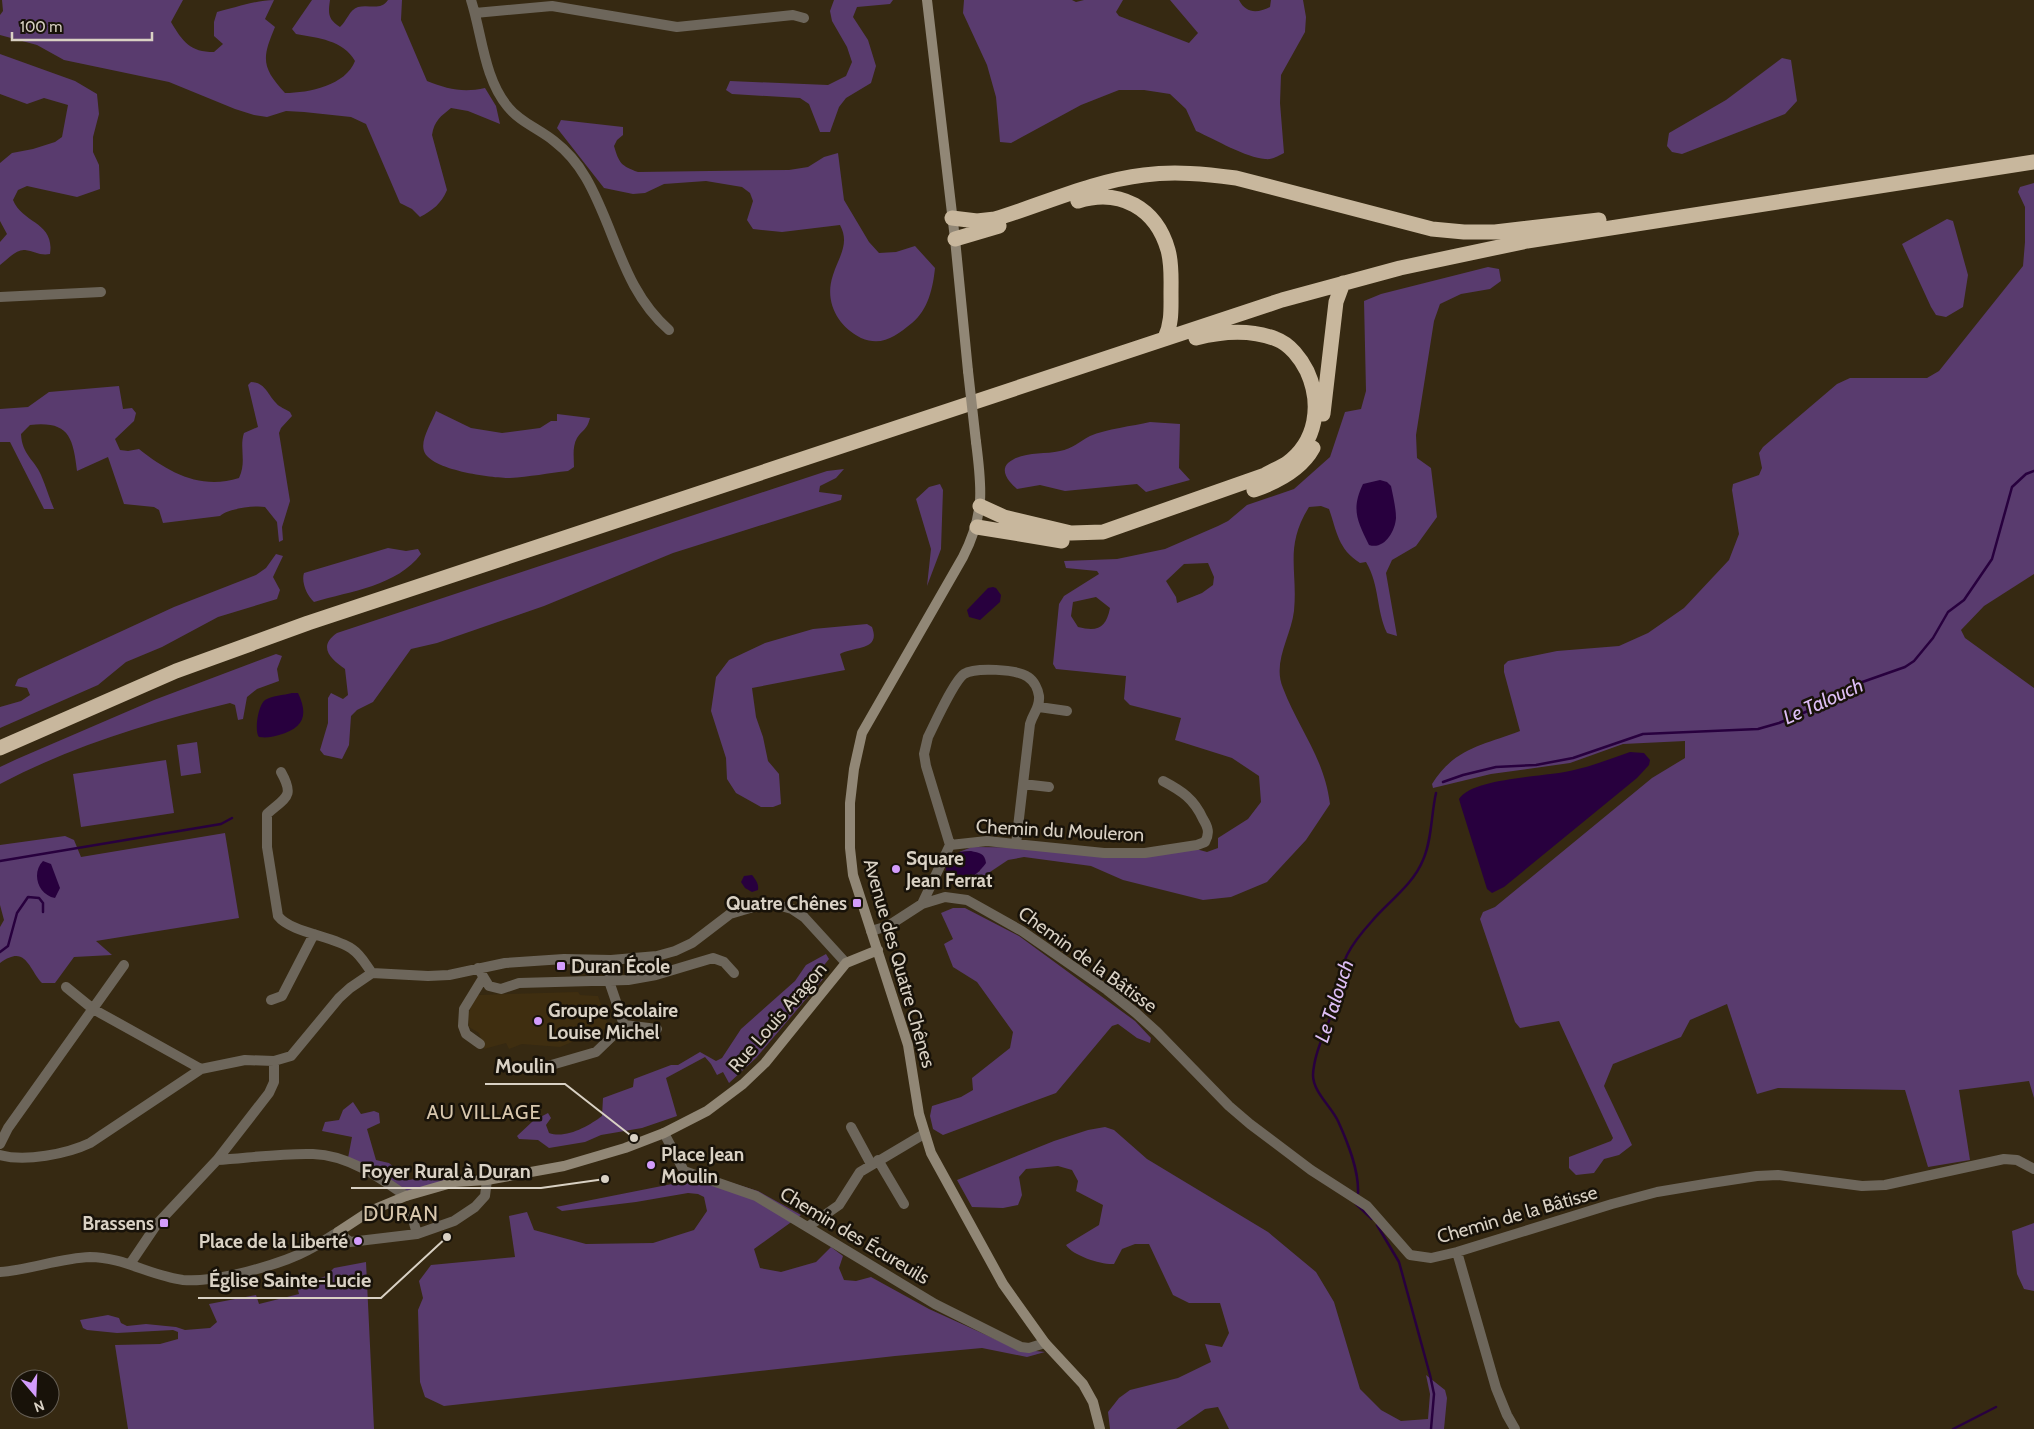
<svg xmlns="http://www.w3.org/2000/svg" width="2034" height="1429" font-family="Cabin,sans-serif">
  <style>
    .built { fill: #3f2e10 }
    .green { fill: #593b6e; fill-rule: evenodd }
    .water { fill: #28003e }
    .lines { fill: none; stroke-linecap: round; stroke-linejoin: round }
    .stream { stroke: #28003e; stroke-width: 2.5 }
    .street { stroke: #6d665b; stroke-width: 10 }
    .secondary { stroke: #918776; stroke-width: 10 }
    .highway { stroke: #c8b79d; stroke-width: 15 }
    .secondary-bridge { stroke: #918776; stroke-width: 10 }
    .poi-dot { fill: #d39cfc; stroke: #181209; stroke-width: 2 }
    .labels { text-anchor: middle; stroke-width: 5; stroke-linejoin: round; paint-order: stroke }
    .street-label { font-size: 19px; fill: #d9d1c4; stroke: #181209 }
    .poi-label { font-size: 19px; font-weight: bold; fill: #d9d1c4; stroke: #181209; text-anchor: start }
    .water-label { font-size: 20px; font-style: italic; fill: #ddbef5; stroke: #181209 }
    .neighbourhood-label { font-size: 20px; letter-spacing: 1px; fill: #d8c7ad; stroke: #181209 }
    .quarter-label { font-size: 21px; letter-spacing: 1px; fill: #d8c7ad; stroke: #181209 }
    .leader { fill: none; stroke: #d9d1c4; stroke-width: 2 }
    .callout-dot { fill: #d9d1c4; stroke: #181209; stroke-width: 2 }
    .callout-label { font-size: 20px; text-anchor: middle; font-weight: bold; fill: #d9d1c4; stroke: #181209; stroke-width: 5; stroke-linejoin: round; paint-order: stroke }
  </style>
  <rect width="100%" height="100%" fill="#362912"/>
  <path class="built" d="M578,992l2,3 18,1 11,31 -49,20 -38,-3 -13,5 -3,-6 -22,6 -5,-16 -10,-6 -1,-12 4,-11 6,-9z"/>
  <path class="green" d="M2,0h181l-12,22c12,20 19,30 43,30l9,-8 -9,-8v-14l3,-10c17,-4 40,-12 57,-12l-9,19 10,8c-13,31 -14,40 10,66 24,0 61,-8 70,-32 -12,-21 -37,-23 -59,-27l-4,-5 20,-29h18c-2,14 -2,19 10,27 7,-6 9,-17 18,-20 11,-3 23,4 30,-7h14l-1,20 26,61c20,8 36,12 58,7l11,18 4,18 -32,-13 -17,-3c-10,8 -17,13 -19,27l15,55c-6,14 -14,20 -27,27l-8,-8 -12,-6 -34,-79 -15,-7 -47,-5 -18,-1 -19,6 -13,-2 -19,-6 -66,-27 -105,-22 -27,-15 -37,-10v-20l3,-4z
    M834,0h59l-3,4 -33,3 -4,10 15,23 8,26 -5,17 -25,15 -7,9 -9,25h-10l-11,-28 -9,-6 -68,-4 -6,-4 4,-9 98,4 18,-9 6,-14 -5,-15 -15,-26 -2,-10z
    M964,0h108l4,2 8,-2h39l-7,12 3,4 70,27 9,-10 -28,-33h69c7,14 19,13 31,7l1,-7h32l3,17 -1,15 -24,43 -1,28 4,50c-6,3 -12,7 -19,6 -18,-1 -51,-20 -69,-28l-10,-22 -16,-15 -26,-4h-25l-38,15 -70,38 -11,-1 -4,-45 -9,-32 -24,-52z
    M0,54l75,27 22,13 2,20 -6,23v15l6,13 1,24 -23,8 -50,-11 -9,4 -5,10c10,24 42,22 37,54 -10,2 -16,-3 -25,-4 -9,-1 -18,10 -25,15v-23l7,-8 -7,-13v-58l12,-10 21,-4 22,-7 7,-5 6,-32 -24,-7 -17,6 -27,-10z
    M1782,58l9,2 6,41 -12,13 -103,40 -10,-2 -5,-6 2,-13 57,-33z
    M561,120l62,7v8l-6,5 -3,6c5,17 7,20 24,26l151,-2 19,-3 16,-10 14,-4 6,47 25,42 10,11 17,-1 19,-6 20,22c-2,20 -7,42 -23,55 -16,13 -30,24 -51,15 -24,-12 -37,-37 -28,-63 6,-19 17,-31 7,-50l-58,7 -29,-3 -6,-9 6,-19 -3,-8 -8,-6 -36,-6 -42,3 -19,9 -12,1 -29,-6 -47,-60z
    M2034,183v391l-50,32 -23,24 4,8 69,50v410l-5,-17 -70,9 11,70 -42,7 -23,-77 -127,-2 -21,6 -30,-90 -37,16 -9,17 -68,27 -9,22 28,59 -13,10 -15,4 -10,14 -18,2 -7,-7v-11l42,-16 2,-3 -54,-117 -39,7 -5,-6 -35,-103 3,-7 12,-5 157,-129 33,-20v-17l-62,3 -53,19 -79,11 -58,14 -1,-4c22,-36 52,-39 88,-53l-16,-59v-7l4,-4 49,-10 62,-5 29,-13 36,-25 45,-48 10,-26 -7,-44 1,-6 26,-9 3,-7 -3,-15 4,-6 74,-63 13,-6h77l12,-7 84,-105 2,-24v-35l-7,-15 2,-5z
    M1947,219l6,2 15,54 -5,32 -17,10 -10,-2 -5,-8 -29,-63z
    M1488,267l11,2 2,12 -11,8 -29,5 -21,10 -6,17 -18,114 1,23 14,10 6,49 -21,29 -24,14 -6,13 11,63 -10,-3c-11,-23 -7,-47 -21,-71l-6,1c-22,-14 -23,-31 -31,-54l-8,-3 -12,1c-25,40 -11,63 -15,104 -3,26 -22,51 -11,77 16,42 41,69 47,116l-24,36 -39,42 -36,15 -28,3 -80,-20 -32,-14 -67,-9 -16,3 -39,26 -5,1 -6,-3 22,-13 -9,-20 -12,1 13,-5 224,2 11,3 11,-4v-10l30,-19 13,-17 -2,-26 -27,-18 -57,-18 6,-22 -51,-13 -6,-6 2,-23 -70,-7 -3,-5 6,-60 5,-8 35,-22 -2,-3 -31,-3 -2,-7 53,-2 48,-10 53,-23 10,-5 19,-16 47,-16 36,-32 15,-45 16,-3 5,-18 -2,-90 17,-7zM1208,563l6,14 -1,8 -11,8 -25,10 -1,-6 -10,-16 18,-17zM1096,597l14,11c-4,20 -12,24 -32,19l-7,-11 2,-14z
    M251,382c14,0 17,13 25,21 3,4 10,6 14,9l2,4 -11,12 -2,5 11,68 -8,26 1,13 -4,2 -2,-20 -12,-15c-11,-2 -38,2 -45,9l-57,7 -4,-13 -5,-3 -30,-3 -16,-47 -31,14c-4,-35 -9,-50 -47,-46l-9,9c1,21 14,26 20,41 5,11 8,23 13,34h-10l-34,-67h-10v-33l28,-2 21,-15 70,-6 4,23 9,-1 4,5 -2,8 -19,18 5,11 8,1 11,-2c30,24 62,41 100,29 8,-17 0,-30 5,-45l14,-6 -10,-42z
    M436,411l35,17 31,5 38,-5 11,-7h6v-7l33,4c-3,12 -7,11 -13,20 -5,9 -3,20 -3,29l-6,4c-19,2 -39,6 -58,7 -19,0 -80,-8 -86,-27 -4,-11 8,-29 12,-40z
    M1150,422l30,2 -1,44 11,12 -44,12 -9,-8 -72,7 -25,-6 -23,4c-6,-5 -18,-17 -9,-26 14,-12 35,-8 52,-12 12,-2 20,-10 30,-15 16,-7 43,-10 60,-14z
    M844,469l-8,9 -16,8 -1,6 23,3 -1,5 -6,2 -162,51 -129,53 -107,37 -26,6 -38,53 -16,8 -6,6 -2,29 -7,14 -18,-4 -4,-5 8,-27v-25l3,-5 12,6 5,-4 -3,-26c-14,-10 -28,-22 -8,-36l490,-162z
    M940,484l3,6 -2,59 -14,37 4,-37 -15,-50 13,-12z
    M388,548l18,3 12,-2 3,5c-24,32 -70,37 -107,48 -7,-6 -13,-20 -10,-29z
    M276,554l7,2 -10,21 7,13 -3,9 -59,18 -56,30 -36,15 -28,23 -98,43v-21l21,-6 9,-6 -3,-7 -12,-2 3,-7 156,-72 82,-32 10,-7z
    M867,624l5,3c9,24 -17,19 -32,27l5,16 -93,18 4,29 7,20 5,24 11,13 2,30 -8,3h-12l-25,-14 -9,-14 -1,-21 -15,-47 5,-34 13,-17 36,-17 48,-14z
    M276,654l6,2 -5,13 2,12 -22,8 -10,8 -4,22 -5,1 -3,-15 -5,-2c-79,19 -158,43 -230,81v-17l17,-8 137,-59z
    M197,742l4,31 -20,3 -4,-31z
    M166,760l8,53 -93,14 -8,-53z
    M225,833l14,85 -143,23 16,14 -38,2 -19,26h-13c-14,-15 -16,-39 -42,-20v-36l4,-7 -4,-15v-60l65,-9 9,4 7,17z
    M953,908h12l54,28 116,85 16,17 -1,5 -13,-5 -19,-14 -6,2 -56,67 -113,42 -10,-6 -3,-13 2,-10 29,-9 12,-7 -1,-12 38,-30 3,-16 -36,-50 -24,-15 -9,-23 9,-5 -12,-26z
    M826,954l3,5 -8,10 2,10 -67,79 -27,25 -6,-11 -6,3 -6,-11 -6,-7 -39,21 11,38 -35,12 -41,7 -16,7 -36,6 -11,-8 -19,-1 -2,-3 16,-15 15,-8 3,5 -5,7 3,8c17,6 40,-7 53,-17l1,-18 30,-11 1,-8 37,-14h7l22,-13 16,9 6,-3 19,-29 54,-48 11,-16z
    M353,1102l8,12 13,-3 5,2 1,10 -13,6 9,31 13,3 20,17 30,-6 15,-9 3,13 -51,14 -58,-34 4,-21 -30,-6 3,-9 14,-2 4,-10z
    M1105,1127l9,3 33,29 121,73 48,40 18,30 26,87 21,21 20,11 27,-2 2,-25 -4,-19 19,15 2,8 -3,31h-215l-11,-22 -13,2 -29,20h-66l-2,-17 11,-14 11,-8 48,-12 33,-16 -6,-18 17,3 7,-14 -9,-30h-31l-16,-8 -24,-51h-14l-13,5 -8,15c-12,1 -41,-8 -48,-19l33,-20 4,-20 -27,-14 2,-10 -6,-11 -14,-4 -32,3 -7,8 3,18 -4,10 -15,3 -31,-1 -15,-27 97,-39 34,-11z
    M700,1173l58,18 43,24 -47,34 6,19 21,4 35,-10 15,-15 12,9 -4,12 5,12 12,1 15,-4 58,32 88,40 28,3 -18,5 -45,-9 -87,8 -451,50 -19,-9 -5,-15 -2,-72 5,-12 -4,-17 12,-16 84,-8 -6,-41 18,-4 7,18 52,14 67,-1 41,-13 13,-19 -3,-14 -6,-3 -10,-1 -52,9 -74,9 -6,-4 126,-25z
    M2034,1223v68l-10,-2 -7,-15 -5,-43z
    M366,1262l8,167h-246l-13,-84 45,-1 18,-5v-7l-5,-2 -56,3 -30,-3 -4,-2 -3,-8 28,-5 11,3 2,5 6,3 19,-2 30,3 9,3 25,-2 7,-6 -8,-18 47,-9 3,9 40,-10 -2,-8 29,-10 8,-8z"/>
  <path class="water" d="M1380,480l7,2 4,4c2,10 5,22 5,32 -1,14 -12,32 -27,27 -12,-24 -18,-36 -6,-61z
    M993,587l3,1 5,7 -1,7 -20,18 -11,-3 -2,-7 21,-22z
    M292,693h6c11,23 5,35 -19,42 -7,2 -12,3 -20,2 -5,-6 -1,-32 6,-37 6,-4 19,-5 27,-7z
    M1630,752l14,1 6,7 -1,5 -12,13 -133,109 -12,6 -5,-4 -26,-83 -2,-7c14,-22 90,-22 115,-29 19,-4 38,-12 56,-18z
    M971,851c8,2 14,2 15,12 -8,11 -27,28 -41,18l1,-14 13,-15z
    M43,861l8,3 9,24 -5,10c-17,-3 -24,-25 -12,-37z
    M752,875c4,5 7,9 6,15l-6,2 -7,-4 -4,-6 3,-6z"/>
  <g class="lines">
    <path class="stream" d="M1443,782l20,-7 33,-8 40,-2 37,-7 70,-24 115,-5 21,-6 41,-17 31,-20 54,-19 9,-6 19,-23 15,-26 16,-12 28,-41 20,-72 14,-13 8,-3
      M0,861l221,-37 11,-6
      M0,952l8,-6 9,-33 11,-16 11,1 4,5v9
      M1358,1193c1,-23 -10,-50 -20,-72 -7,-15 -25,-29 -25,-46 1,-25 16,-49 22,-72 4,-15 5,-34 12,-48 6,-12 16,-24 25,-34 16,-19 41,-36 51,-61 9,-20 8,-45 13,-67
      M1356,1204l16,15
      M1377,1225l22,37 31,113 4,19 -3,35
      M1953,1429l43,-22"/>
    <path class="street" d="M471,0c11,34 13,79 37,107 12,15 31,22 46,34 13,10 24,23 32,37 30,52 36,111 83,152
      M475,13l77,-7 125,21 116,-12 11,3
      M0,297l101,-5
      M1039,707l28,4
      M281,772c14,25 5,25 -14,42v33l11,69c13,17 56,20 74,33 9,6 14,16 20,24
      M1023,784l26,3
      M950,845l-24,-79 -2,-12 4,-17c7,-14 26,-56 36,-63 11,-7 53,-5 64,3 6,4 10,12 11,19 1,12 -6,17 -9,28l-14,120
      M950,845l37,-4 117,12h41l52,-8 8,-3c5,-9 3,-15 -2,-23 -9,-20 -21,-28 -40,-38
      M922,904l28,-59
      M871,931l17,-5 34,-22 23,-7 22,3 55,31 85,59 29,23 21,19 72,74 21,18 61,46 56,36 43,49 21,3 26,-6 155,-48 45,-12 54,-9 46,-7 21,-1 84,11 23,-1 119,-26 13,1 17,9
      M611,960l-2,21 15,44
      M478,968l11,18 12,3 18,-6 109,-3 28,-5 57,-17 11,4 10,11
      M66,987l27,22 108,60 44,-9 29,1 17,-5 48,-58 11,-10 22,-15 56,3 21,-1 56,-12 59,-4 47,1 46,-4 18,-5 17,-8 38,-29 33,-10 14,1 15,4 12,8 42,46
      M271,1000l11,-4 32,-62
      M624,1025l33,4
      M480,1044l-14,-10 -3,-8 1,-17 19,-31
      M541,1068l55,-16 28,-27
      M851,1127l20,37
      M664,1133l20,38 72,25 179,108 86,43 8,1 16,-5
      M0,1144l8,-16 116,-163
      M0,1155c25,7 67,-1 90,-12l111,-74
      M217,1160c31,-2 65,-7 96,-6 35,1 66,23 93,42
      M878,1160l26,44
      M412,1216l5,18
      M809,1226l30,-21 21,-33 64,-38
      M1457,1252l39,136 11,27 8,14
      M130,1264l27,-40 60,-64 52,-67 5,-11v-21
      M0,1272c30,-2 60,-14 90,-15 33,0 61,19 93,23 31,3 97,-15 125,-30 10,-5 20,-12 30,-18l12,10 67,-8 37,-13 21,-14 10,-11 2,-16"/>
    <path class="secondary" d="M927,0l28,239 13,132
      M976,442c6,46 9,72 -13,115l-101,176 -8,36 -4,34v45l3,27 55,170 11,69 12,39 72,131 42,59 38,41 10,18 7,27
      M338,1232l32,-21 36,-15 49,-14 32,-2 77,-14 61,-18 39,-15 43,-22 36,-27 22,-21 81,-100 32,-13"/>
    <path class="highway" d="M1078,201c42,-13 78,7 90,49 4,14 3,28 3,43 0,16 1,30 -6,45
      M952,218l25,3 18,-2c49,-15 98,-38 149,-44 31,-4 61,-1 92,3l196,51 32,3h31l104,-12
      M955,239l44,-13
      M1323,414l13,-112 7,-19
      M1254,490c23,-8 47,-20 59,-42
      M980,506l24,11 67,16 32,-1 162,-57c7,-4 14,-7 21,-11 31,-22 36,-60 21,-93 -6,-12 -17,-27 -31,-32 -26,-10 -53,-8 -80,-1
      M977,527l85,14
      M0,748l176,-77 132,-48 974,-323 118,-32 127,-27 507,-79"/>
    <path class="secondary-bridge" d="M968,371l8,71"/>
  </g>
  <g class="poi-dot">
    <circle cx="896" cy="869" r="5"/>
    <rect x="852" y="898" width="10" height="10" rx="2.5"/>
    <rect x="556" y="961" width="10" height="10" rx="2.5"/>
    <circle cx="538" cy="1021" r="5"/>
    <circle cx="651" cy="1165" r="5"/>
    <rect x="159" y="1218" width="10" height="10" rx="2.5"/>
    <circle cx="358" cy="1241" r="5"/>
  </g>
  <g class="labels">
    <g class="street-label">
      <text transform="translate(1060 830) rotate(3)" y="7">Chemin du Mouleron</text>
      <text transform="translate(1088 959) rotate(36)" y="7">Chemin de la Bâtisse</text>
      <text transform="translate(900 963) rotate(74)" y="7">Avenue des Quatre Chênes</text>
      <text transform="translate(777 1017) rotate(-49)" y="7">Rue Louis Aragon</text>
      <text transform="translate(1517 1214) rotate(-16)" y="7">Chemin de la Bâtisse</text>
      <text transform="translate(855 1235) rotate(31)" y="7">Chemin des Écureuils</text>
    </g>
    <g class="poi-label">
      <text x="906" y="865">Square<tspan x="906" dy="22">Jean Ferrat</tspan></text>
      <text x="847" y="910" text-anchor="end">Quatre Chênes</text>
      <text x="571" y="973">Duran École</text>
      <text x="548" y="1017">Groupe Scolaire<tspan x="548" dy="22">Louise Michel</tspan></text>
      <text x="661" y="1161">Place Jean<tspan x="661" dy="22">Moulin</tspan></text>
      <text x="154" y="1230" text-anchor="end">Brassens</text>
      <text x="348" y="1248" text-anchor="end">Place de la Liberté</text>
    </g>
    <g class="water-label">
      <text transform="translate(1823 701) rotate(-24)" y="7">Le Talouch</text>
      <text transform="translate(1334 1001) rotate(-72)" y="7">Le Talouch</text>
    </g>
    <g class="neighbourhood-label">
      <text x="484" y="1119">AU VILLAGE</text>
    </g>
    <g class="quarter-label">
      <text x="401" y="1221">DURAN</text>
    </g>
  </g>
  <path class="leader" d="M634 1138L565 1084H485M605 1179L541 1188H351M447 1237L381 1298H198"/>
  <g class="callout-dot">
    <circle cx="634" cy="1138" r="5"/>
    <circle cx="605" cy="1179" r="5"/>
    <circle cx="447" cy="1237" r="5"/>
  </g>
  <g class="callout-label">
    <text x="525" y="1073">Moulin</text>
    <text x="446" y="1178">Foyer Rural à Duran</text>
    <text x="290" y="1287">Église Sainte-Lucie</text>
  </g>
  <g transform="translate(35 1394) rotate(161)"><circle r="24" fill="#181209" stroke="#655e54"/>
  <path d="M0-4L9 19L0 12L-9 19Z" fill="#d39cfc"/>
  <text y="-8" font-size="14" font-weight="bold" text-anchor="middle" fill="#d9d1c4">N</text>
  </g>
  <path d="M12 32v8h140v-8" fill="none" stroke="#d9d1c4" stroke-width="2.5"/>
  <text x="20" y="32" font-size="15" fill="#d9d1c4" stroke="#181209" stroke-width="4" paint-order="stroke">100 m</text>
</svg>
